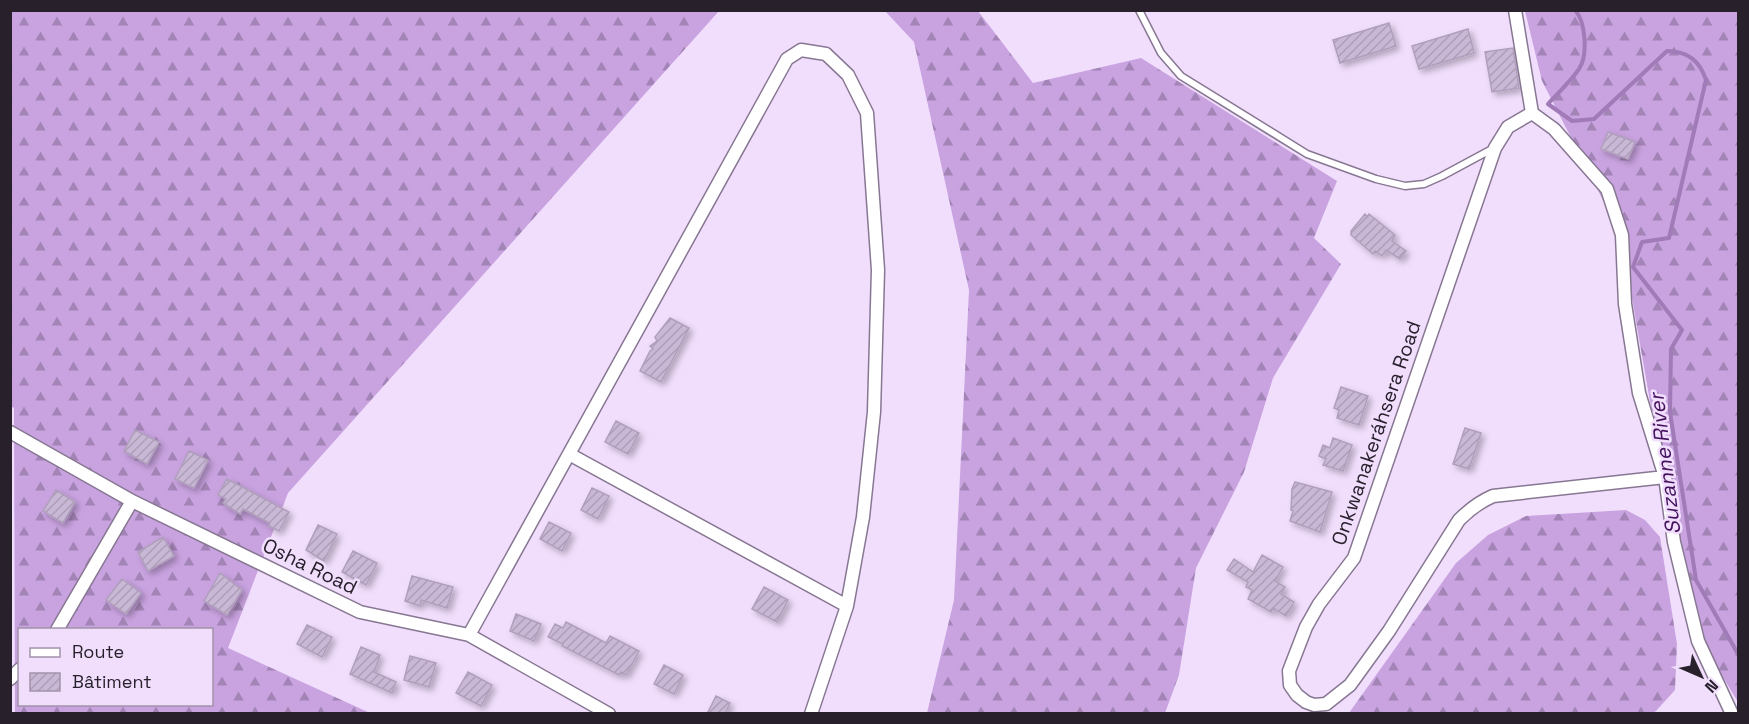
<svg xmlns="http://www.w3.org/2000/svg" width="1749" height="724" font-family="'Space Grotesk',sans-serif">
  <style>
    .forest { fill: url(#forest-firs); fill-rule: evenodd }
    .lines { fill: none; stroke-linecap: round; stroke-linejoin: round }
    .stream { stroke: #a07bb7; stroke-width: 4 }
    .building { fill: url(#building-hatch); stroke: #b09fbc; stroke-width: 1.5; filter: url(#shadow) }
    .service-casing { stroke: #877792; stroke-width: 9 }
    .minor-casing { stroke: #877792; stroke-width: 15 }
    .service { stroke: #fff; stroke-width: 6 }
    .minor { stroke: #fff; stroke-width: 12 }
    .labels { text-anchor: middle; stroke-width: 5; stroke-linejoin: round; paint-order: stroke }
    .street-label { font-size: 20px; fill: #28212c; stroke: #f1defd }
    .water-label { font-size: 21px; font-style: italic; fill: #44125c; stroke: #f1defd }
  </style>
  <defs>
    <pattern id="forest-firs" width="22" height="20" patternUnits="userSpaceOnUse" patternTransform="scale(1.5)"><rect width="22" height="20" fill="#c9a3e0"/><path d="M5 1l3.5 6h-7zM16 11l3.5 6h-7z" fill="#a384b6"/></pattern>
    <pattern id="building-hatch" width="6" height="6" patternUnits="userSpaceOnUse" patternTransform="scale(1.5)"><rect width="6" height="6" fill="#c9b8d5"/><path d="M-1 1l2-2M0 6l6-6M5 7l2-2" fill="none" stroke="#ad9eb7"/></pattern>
    <filter id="shadow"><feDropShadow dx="3.5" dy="3.5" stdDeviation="3" flood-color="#0004"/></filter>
  </defs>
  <rect width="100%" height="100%" fill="#f1defd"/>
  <path class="forest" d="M10,11h709l-431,482 -60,155 142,65h-355l-1,-305 -4,-2zM20,630h192v74h-192z
    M885,11h93l55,72 108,-25 196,123 -23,57 27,26 -68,114 -29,94 -48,96 -17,107 -14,38h-238l27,-113 15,-310 -55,-248z
    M1525,11h213v691l-30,-49 -43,-166 -39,-223 -18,-54 -66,-129z
    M1626,510l19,10 15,17 17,107 -2,46 -19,21 -5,3 -302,-1 107,-150 32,-28 38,-19z"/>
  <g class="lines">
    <path class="stream" d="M1575,10c11,12 13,46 4,59 -8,12 -21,24 -31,35l24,17 22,-2 73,-68c20,0 33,10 39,29l-37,158 -27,4 -9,25 49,63 -11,19 -1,63 26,168 42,74"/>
  </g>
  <path class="building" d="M1389,23l7,23 -56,17 -7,-23z
    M1468,29l6,24 -55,16 -7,-23z
    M1513,48l6,40 -27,4 -7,-40z
    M1608,132l27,10 -7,17 -27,-10z
    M1365,214l2,3 2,-3 26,21 -3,6 14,10 -6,8 -14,-9 -4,6 -7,-5 -2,3 -22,-19v-4z
    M670,318l19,10 -28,54 -21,-11 10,-20 3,-2 -3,-3 7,-5 -2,-4z
    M1341,387l27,9 -9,29 -22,-7 2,-8 -5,-2z
    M616,421l23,12 -11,21 -23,-12z
    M1465,428l16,5 -12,36 -16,-5z
    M135,430l24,12 -12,22 -23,-13z
    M1333,438l19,7 -9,26 -20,-6 3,-6 -7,-3 4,-11 7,3z
    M189,451l19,9 -14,28 -19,-9z
    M227,479l62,33 -10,19 -10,-5 1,-3 -27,-14 -3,5 -17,-11 3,-4 -8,-4z
    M1295,482l37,10 -12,40 -30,-11 3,-10 -2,-1 1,-21z
    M592,488l17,8 -11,23 -17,-9z
    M56,490l19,12 -12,21 -20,-12z
    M549,522l22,11 -9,18 -22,-12z
    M318,525l19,9 -13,27 -18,-11z
    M163,537l11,19 -26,15 -10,-19z
    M353,551l24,12 -11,22 -24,-13z
    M1262,555l21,12 -8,14 10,6 -4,7 13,8 -8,14 -13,-8 -2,4 -23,-13 4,-9 -6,-3 2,-5 -21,-12 7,-11 19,13z
    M220,573l22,17 -15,25 -23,-14z
    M412,576l41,11 -6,21 -26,-8 -1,6 -15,-5z
    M122,579l19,14 -15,21 -20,-14z
    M764,587l24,13 -11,22 -25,-13z
    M516,614l25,10 -7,17 -24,-10z
    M566,622l40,21 4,-7 29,15 -13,24 -5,-3 -2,3 -57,-29 1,-2 -15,-7 7,-13 8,4z
    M307,625l25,12 -10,20 -25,-13z
    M361,647l19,8 -6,17 22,10 -4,11 -42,-19z
    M410,656l26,7 -7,24 -25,-7z
    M664,665l19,10 -9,19 -20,-10z
    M468,672l24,13 -11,21 -25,-13z
    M716,696l14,7 -5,11h-18z"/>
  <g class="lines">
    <defs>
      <path id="service" d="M1139,10l22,43 20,23 126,78 69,25 29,7 19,-2 18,-8 52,-28"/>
      <path id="minor" d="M1515,10l17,103
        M10,432l122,69
        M569,454l278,152
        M1665,477l-172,19c-14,6 -24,14 -34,24l-70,111 -39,54 -24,19 -12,1 -8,-3 -9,-7 -7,-10 -1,-14 17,-44 13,-23 35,-46 141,-410 13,-21 24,-14 22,16 53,60 15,46 3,69 14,89 26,84 9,65 24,99 34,73
        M57,630l75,-129 228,111 109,23 140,79
        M469,635l318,-576 14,-9 25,4 22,21 19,38 11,157 -4,142 -11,105 -16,89 -36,108
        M10,679l10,-10"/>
    </defs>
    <use href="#service" class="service-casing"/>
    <use href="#minor" class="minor-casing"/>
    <use href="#service" class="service"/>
    <use href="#minor" class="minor"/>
  </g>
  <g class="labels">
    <g class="street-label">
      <text transform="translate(1376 433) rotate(-71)" y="7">Onkwanakeráhsera Road</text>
      <text transform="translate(310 566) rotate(26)" y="7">Osha Road</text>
    </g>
    <g class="water-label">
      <text transform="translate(1665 464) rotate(-97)" y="7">Suzanne River</text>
    </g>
  </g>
  <rect width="1749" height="724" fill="none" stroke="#28212c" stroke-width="24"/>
  <rect x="18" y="628" width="195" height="78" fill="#f1defd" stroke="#a192a9" stroke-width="1.5"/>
  <rect x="30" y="648" width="30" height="9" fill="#ffffff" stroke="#a192a9" stroke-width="1.5"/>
  <text x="72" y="658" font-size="18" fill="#28212c">Route</text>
  <rect x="30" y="673" width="30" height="18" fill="url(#building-hatch)" stroke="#a192a9" stroke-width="1.5"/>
  <text x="72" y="688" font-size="18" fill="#28212c">Bâtiment</text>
  <g transform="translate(1701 676) rotate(134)" stroke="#f1defd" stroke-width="4.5" paint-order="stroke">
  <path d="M0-4.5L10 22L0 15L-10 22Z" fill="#28212c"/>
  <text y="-9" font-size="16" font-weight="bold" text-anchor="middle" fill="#28212c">N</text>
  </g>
</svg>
